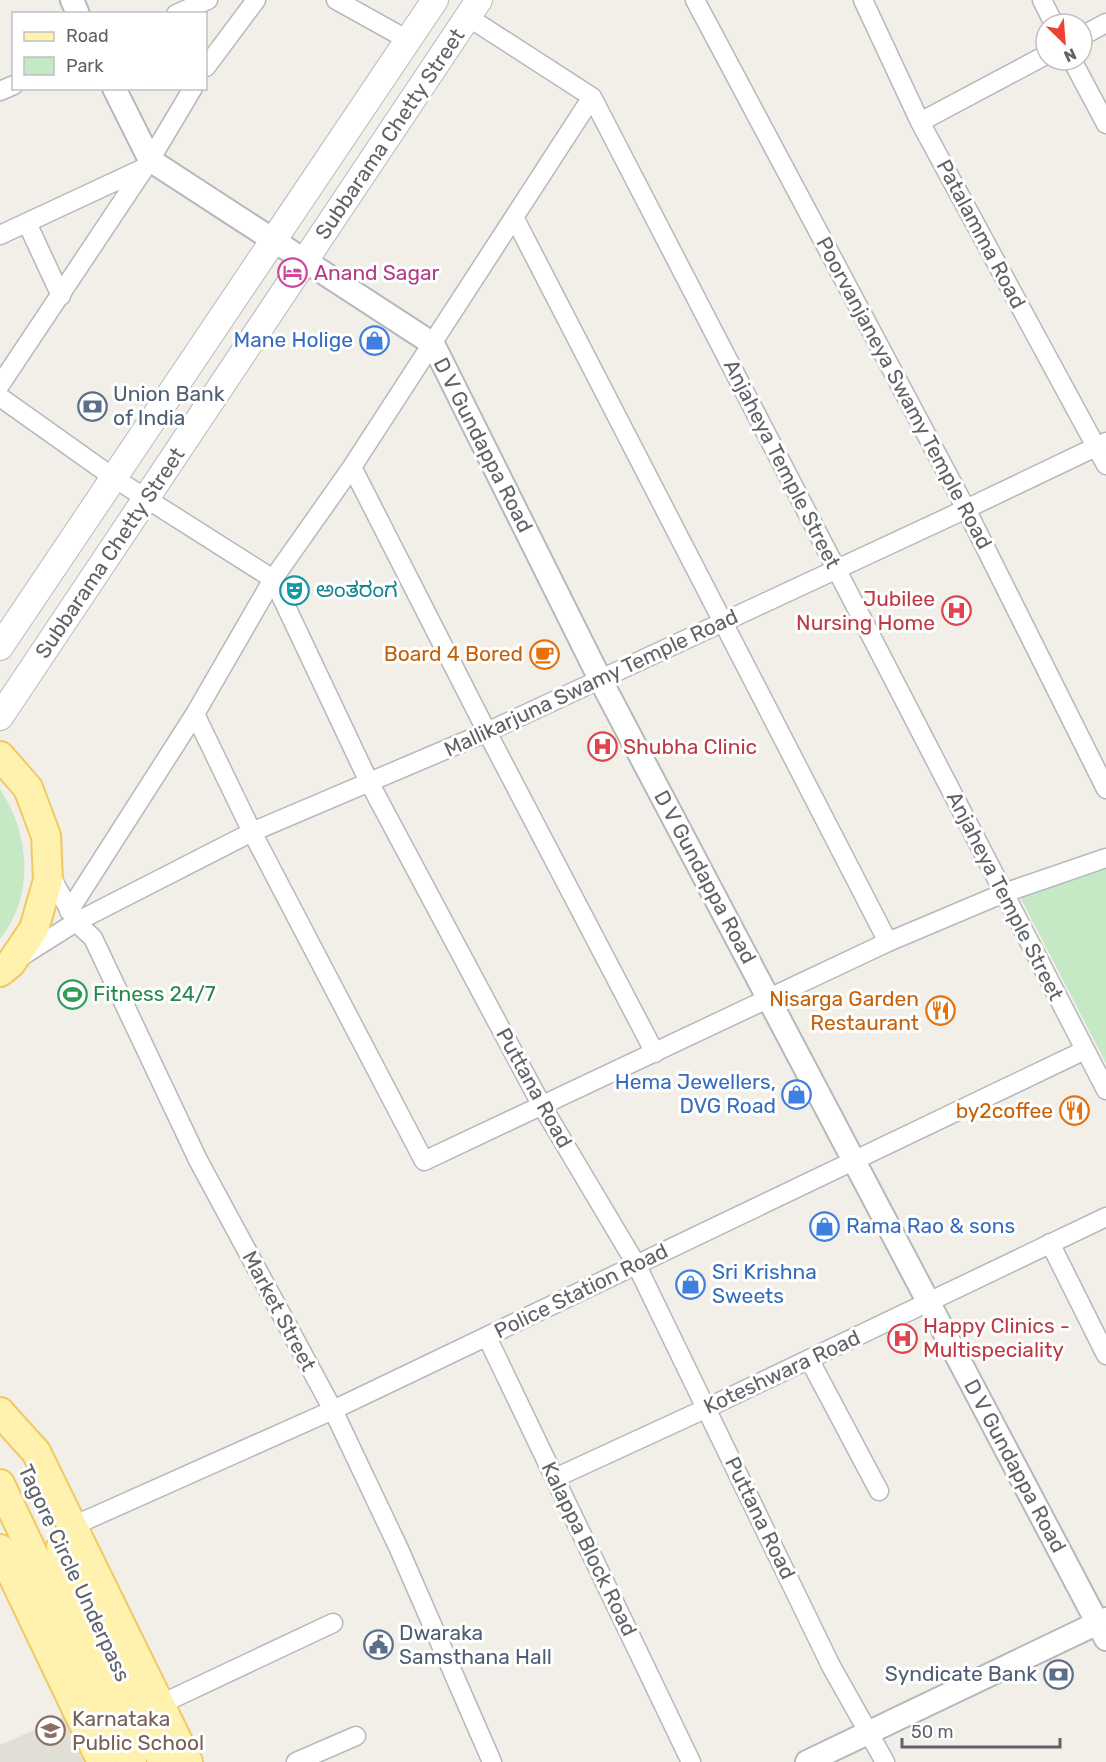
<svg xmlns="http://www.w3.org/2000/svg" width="1106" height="1762" font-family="Rubik,'Noto Sans Kannada',sans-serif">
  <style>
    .education { fill: #e1ded6 }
    .green { fill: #c5e8c5 }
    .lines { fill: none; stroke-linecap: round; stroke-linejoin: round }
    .minor-casing { stroke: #b5b8bc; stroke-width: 21 }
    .tertiary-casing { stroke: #b5b8bc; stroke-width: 26 }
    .secondary-casing { stroke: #b6babf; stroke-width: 28 }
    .primary-casing { stroke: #f2c960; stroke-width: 32 }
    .minor { stroke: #fff; stroke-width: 18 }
    .tertiary { stroke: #fff; stroke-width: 22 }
    .secondary { stroke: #fff; stroke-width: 26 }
    .primary { stroke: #fff2af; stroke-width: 28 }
    .labels { text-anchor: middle; stroke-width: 6; stroke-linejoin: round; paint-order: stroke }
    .street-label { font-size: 21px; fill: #5f6368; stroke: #fff }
    .hotel-label { font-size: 21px; fill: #b23c85; stroke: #fff; text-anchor: start }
    .shop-label { font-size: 21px; fill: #366cbe; stroke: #fff; text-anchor: end }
    .service-label { font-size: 21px; fill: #4e5e75; stroke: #fff; text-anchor: start }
    .culture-label { font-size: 21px; fill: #0d838f; stroke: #fff; text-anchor: start }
    .health-label { font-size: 21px; fill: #be3a42; stroke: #fff; text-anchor: start }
    .food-label { font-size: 21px; fill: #c56008; stroke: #fff; text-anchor: end }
    .leisure-label { font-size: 21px; fill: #27864d; stroke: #fff; text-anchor: start }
    .education-label { font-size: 21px; fill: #785e54; stroke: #fff; text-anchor: start }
  </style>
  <rect width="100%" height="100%" fill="#f1efe8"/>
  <path class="education" d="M63,1717l21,45h-84v-17z"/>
  <path class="green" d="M0,789c30,45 35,106 0,150z
    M1106,866v197l-87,-168z"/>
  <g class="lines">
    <defs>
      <path id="minor" d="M336,0l72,40
        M695,0l271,509 140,280
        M863,0l57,122 186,343
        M1042,0l12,24
        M176,14l32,-14
        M468,17l124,80 514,993
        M1082,36l24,-13
        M1072,60l34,64
        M206,67l50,-67
        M0,91l14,-6
        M920,122l126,-67
        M514,217l374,725
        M27,223l34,73
        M0,235l144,-67
        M0,385l150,-225 43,-72
        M0,397l114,81 159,101 96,203 173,324 94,158 195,402 54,96
        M352,467l135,265 168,321
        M195,714l57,118 172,329 464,-219 116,-49 102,-35
        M49,873l27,49 17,16 105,222 135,250 66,139 93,213
        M69,911l126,-197 78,-135 79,-112 240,-370
        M22,956l54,-34 176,-90 235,-100 479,-223 140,-67
        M1050,1243l56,112
        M487,1337l204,425
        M809,1359l70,132
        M555,1478l152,-70 399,-191
        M73,1526l260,-116 752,-360
        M159,1705l174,-82
        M296,1762l60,-26"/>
      <path id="tertiary" d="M72,0l6,14
        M114,88l36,72 283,184 167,335 506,960
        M807,1762l299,-143"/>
      <path id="secondary" d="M0,647l435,-647
        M0,717l479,-717"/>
      <path id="primary" d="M0,756l28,32 18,48 2,44 -14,49 -23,34 -11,9
        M0,1412l36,40 152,310
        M0,1484l132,278
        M61,1547l102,215
        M0,1549l102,213"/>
    </defs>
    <use href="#minor" class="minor-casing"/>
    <use href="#tertiary" class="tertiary-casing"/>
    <use href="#secondary" class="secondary-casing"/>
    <use href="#primary" class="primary-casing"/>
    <use href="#minor" class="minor"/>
    <use href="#tertiary" class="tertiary"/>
    <use href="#secondary" class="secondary"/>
    <use href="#primary" class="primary"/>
  </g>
  <defs>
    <symbol id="hotel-ring" viewBox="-11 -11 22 22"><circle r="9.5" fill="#fff" stroke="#d1479c" stroke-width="1.5"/><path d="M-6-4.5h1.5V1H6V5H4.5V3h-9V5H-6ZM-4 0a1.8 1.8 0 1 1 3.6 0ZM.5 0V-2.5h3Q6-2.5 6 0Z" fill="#d1479c"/></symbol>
    <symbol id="shop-ring" viewBox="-11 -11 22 22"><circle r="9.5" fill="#fff" stroke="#3f7fe0" stroke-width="1.5"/><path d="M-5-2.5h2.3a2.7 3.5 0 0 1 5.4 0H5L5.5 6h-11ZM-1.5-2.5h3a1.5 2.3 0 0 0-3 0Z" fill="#3f7fe0"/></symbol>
    <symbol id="bank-ring" viewBox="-11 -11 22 22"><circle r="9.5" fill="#fff" stroke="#5c6f8a" stroke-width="1.5"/><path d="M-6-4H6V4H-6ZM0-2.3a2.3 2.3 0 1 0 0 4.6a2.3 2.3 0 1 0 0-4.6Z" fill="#5c6f8a"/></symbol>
    <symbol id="theatre-ring" viewBox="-11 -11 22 22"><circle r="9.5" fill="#fff" stroke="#0f9aa8" stroke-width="1.5"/><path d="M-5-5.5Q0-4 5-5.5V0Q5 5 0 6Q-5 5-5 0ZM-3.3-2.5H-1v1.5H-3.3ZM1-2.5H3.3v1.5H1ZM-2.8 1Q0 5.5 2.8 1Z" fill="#0f9aa8"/></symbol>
    <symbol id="hospital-ring" viewBox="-11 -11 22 22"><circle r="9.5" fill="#fff" stroke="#e0444e" stroke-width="1.5"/><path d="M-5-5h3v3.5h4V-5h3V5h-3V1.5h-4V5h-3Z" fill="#e0444e"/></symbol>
    <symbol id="cafe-ring" viewBox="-11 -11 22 22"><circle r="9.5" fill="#fff" stroke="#e8710a" stroke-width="1.5"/><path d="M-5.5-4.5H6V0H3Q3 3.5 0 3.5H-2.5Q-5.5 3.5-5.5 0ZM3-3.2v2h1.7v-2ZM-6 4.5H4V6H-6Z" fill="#e8710a"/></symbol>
    <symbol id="stadium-ring" viewBox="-11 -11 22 22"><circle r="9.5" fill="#fff" stroke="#2e9e5b" stroke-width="1.5"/><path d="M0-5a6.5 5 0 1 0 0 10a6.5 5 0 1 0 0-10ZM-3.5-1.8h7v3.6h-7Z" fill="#2e9e5b"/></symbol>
    <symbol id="restaurant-ring" viewBox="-11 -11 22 22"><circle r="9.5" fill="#fff" stroke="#e8710a" stroke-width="1.5"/><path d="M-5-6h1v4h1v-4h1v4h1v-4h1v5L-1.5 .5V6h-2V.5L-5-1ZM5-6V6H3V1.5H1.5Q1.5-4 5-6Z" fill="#e8710a"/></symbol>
    <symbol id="civic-ring" viewBox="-11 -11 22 22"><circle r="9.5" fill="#fff" stroke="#5c6f8a" stroke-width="1.5"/><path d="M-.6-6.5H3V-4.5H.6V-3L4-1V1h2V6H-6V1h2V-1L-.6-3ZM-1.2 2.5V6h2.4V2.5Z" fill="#5c6f8a"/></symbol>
    <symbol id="school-ring" viewBox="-11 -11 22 22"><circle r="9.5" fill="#fff" stroke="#8d6e63" stroke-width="1.5"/><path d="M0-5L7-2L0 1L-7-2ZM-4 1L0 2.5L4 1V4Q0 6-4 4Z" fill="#8d6e63"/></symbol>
  </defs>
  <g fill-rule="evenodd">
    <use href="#hotel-ring" x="276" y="256" width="33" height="33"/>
    <use href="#shop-ring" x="358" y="324" width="33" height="33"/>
    <use href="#bank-ring" x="76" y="390" width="33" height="33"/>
    <use href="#theatre-ring" x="278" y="574" width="33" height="33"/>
    <use href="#hospital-ring" x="940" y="594" width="33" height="33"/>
    <use href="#cafe-ring" x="528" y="638" width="33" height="33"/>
    <use href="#hospital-ring" x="586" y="730" width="33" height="33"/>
    <use href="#stadium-ring" x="56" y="978" width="33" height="33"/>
    <use href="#restaurant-ring" x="924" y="994" width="33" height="33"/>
    <use href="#shop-ring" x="780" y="1078" width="33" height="33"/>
    <use href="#restaurant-ring" x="1058" y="1094" width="33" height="33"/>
    <use href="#shop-ring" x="808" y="1210" width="33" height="33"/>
    <use href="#shop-ring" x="674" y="1268" width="33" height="33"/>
    <use href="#hospital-ring" x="886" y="1322" width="33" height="33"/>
    <use href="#civic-ring" x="362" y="1628" width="33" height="33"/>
    <use href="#bank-ring" x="1042" y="1658" width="33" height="33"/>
    <use href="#school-ring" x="34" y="1714" width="33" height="33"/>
  </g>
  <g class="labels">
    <g class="street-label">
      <text transform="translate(390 134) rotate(-56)" y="7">Subbarama Chetty Street</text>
      <text transform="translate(981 234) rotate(62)" y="7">Patalamma Road</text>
      <text transform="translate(904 393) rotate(62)" y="7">Poorvanjaneya Swamy Temple Road</text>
      <text transform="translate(483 445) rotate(63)" y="7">D V Gundappa Road</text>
      <text transform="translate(782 464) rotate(63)" y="7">Anjaheya Temple Street</text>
      <text transform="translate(110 553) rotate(-56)" y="7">Subbarama Chetty Street</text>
      <text transform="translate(591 683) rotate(-25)" y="7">Mallikarjuna Swamy Temple Road</text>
      <text transform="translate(705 877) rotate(62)" y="7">D V Gundappa Road</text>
      <text transform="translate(1005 896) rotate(63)" y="7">Anjaheya Temple Street</text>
      <text transform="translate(534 1088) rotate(61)" y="7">Puttana Road</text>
      <text transform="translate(581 1291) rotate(-26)" y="7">Police Station Road</text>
      <text transform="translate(279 1311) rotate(62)" y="7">Market Street</text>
      <text transform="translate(782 1372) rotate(-25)" y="7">Koteshwara Road</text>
      <text transform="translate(1015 1466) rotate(62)" y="7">D V Gundappa Road</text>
      <text transform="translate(760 1518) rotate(64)" y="7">Puttana Road</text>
      <text transform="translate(589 1549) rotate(64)" y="7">Kalappa Block Road</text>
      <text transform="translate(74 1573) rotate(65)" y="7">Tagore Circle Underpass</text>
    </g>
    <g class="hotel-label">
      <text x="314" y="280">Anand Sagar</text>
    </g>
    <g class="shop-label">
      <text x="353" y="347">Mane Holige</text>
      <text x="776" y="1089">Hema Jewellers,<tspan x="776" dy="24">DVG Road</tspan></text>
      <text x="846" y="1233" text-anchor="start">Rama Rao &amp; sons</text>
      <text x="712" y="1279" text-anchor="start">Sri Krishna<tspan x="712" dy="24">Sweets</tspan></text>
    </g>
    <g class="service-label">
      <text x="113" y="401">Union Bank<tspan x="113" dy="24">of India</tspan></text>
      <text x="399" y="1640">Dwaraka<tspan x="399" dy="24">Samsthana Hall</tspan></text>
      <text x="1037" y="1681" text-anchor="end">Syndicate Bank</text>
    </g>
    <g class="culture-label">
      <text x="316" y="597">ಅಂತರಂಗ</text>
    </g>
    <g class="health-label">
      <text x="935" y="606" text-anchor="end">Jubilee<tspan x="935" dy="24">Nursing Home</tspan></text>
      <text x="623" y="754">Shubha Clinic</text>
      <text x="923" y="1333">Happy Clinics -<tspan x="923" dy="24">Multispeciality</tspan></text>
    </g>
    <g class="food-label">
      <text x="523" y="661">Board 4 Bored</text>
      <text x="919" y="1006">Nisarga Garden<tspan x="919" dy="24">Restaurant</tspan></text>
      <text x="1053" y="1118">by2coffee</text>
    </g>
    <g class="leisure-label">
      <text x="93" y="1001">Fitness 24/7</text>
    </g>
    <g class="education-label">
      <text x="72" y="1726">Karnataka<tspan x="72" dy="24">Public School</tspan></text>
    </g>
  </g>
  <rect x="12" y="12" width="195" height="78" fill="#ffffff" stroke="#bfc1c3" stroke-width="1.5"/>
  <rect x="24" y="32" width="30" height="9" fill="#fff2af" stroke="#bfc1c3" stroke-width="1.5"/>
  <text x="66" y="42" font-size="18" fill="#5f6368">Road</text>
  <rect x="24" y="57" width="30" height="18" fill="#c5e8c5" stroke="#bfc1c3" stroke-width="1.5"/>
  <text x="66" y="72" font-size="18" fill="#5f6368">Park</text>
  <g transform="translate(1064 42) rotate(155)"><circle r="28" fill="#ffffff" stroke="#bfc1c3" stroke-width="1.5"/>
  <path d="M0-4.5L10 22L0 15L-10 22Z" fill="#ea4335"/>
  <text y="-9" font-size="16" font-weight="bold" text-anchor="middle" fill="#5f6368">N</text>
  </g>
  <path d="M902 1738v9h158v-9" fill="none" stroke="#5f6368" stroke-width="3"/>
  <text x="911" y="1738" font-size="18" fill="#5f6368" stroke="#ffffff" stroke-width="4.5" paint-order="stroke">50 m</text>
</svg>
